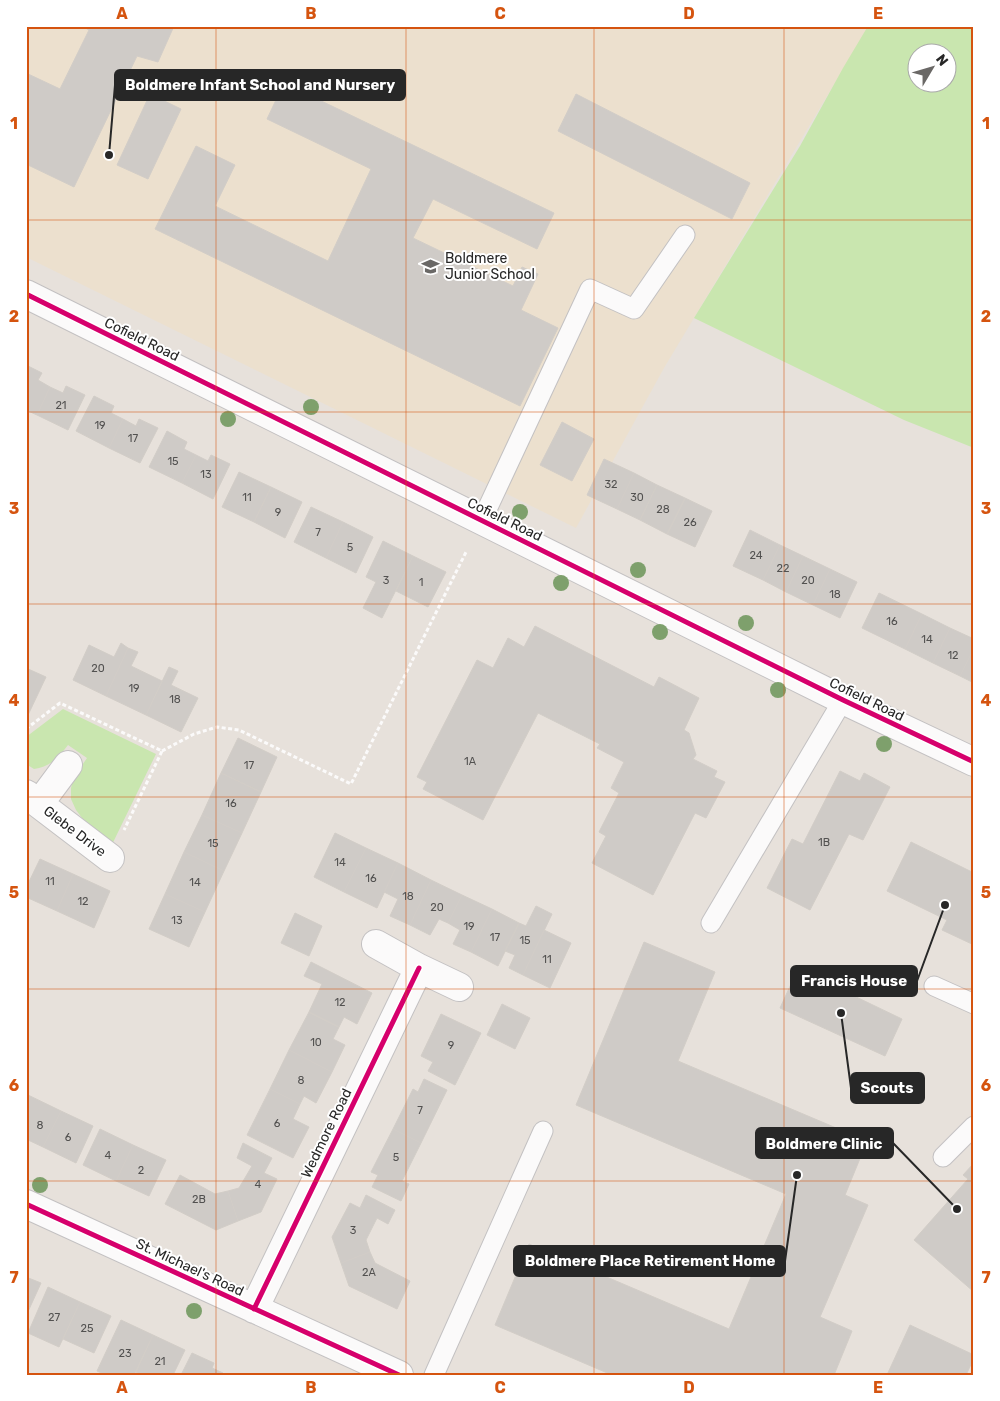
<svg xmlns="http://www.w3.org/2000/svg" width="1000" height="1401" font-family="Rubik,sans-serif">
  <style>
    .education { fill: #ece0ce }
    .green { fill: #c9e6af; fill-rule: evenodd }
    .building { fill: #cfcbc7; stroke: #d2cdc7 }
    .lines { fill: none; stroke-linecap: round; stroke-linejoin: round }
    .service-casing { stroke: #c3c1c2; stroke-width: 21 }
    .minor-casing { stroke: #c3c1c2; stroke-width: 30 }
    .path { stroke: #fbfafa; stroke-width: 3; stroke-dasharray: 4 2.5; stroke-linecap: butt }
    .service { stroke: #fbfafa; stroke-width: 19 }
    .minor { stroke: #fbfafa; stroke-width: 28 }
    .cycleway-casing { stroke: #fff; stroke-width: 8 }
    .cycleway { stroke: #d6006c; stroke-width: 5 }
    .tree { fill: #7ea06c }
    .grid { fill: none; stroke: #d5540f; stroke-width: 1; stroke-opacity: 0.55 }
    .labels { text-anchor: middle; stroke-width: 4; stroke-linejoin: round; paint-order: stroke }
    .number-label { font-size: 11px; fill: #525150 }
    .poi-label { font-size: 14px; fill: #272727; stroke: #fff; text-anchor: start }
    .street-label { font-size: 14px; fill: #272727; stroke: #fff }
    .leader { fill: none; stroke: #272727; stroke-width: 2 }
    .callout-dot { fill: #272727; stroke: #fff; stroke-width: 2 }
    .callout { fill: #272727; stroke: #272727; stroke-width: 2 }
    .callout-label { font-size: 15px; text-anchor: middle; font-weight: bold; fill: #fff }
    .neatline { fill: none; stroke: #d5540f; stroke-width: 2 }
    .grid-label { font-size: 16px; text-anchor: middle; font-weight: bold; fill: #d5540f }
  </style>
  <rect width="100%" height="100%" fill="#e7e1db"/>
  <path class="education" d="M26,26h843l-205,342 -88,160 -550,-271z"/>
  <path class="green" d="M868,26h106v422l-70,-28 -210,-102 106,-172 43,-78zM948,52v30h-30v-30z
    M63,709l93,45 -52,107 -8,-31 -14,-12 -6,-8 -5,-11v-11l3,-11 13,-19 -19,-13c-9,12 -18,22 -34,24l-8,-5v-27z"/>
  <path class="building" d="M82,26h92l-16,36 -21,-6 -63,131 -48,-23v-91l34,16 29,-59z
    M284,83l270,130 -17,36 -104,-50 -20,39 100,48 9,-19 16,7 -17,36 37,18 -38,78 -365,-177 41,-83 39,19 -20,41 113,55 43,-92 -104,-50z
    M150,94l31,15 -33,70 -31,-14z
    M576,94l174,89 -18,36 -174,-88z
    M26,365l16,8 -4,7 12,7 -13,28 -11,-5z
    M66,386l19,9 -17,35 -31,-15 13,-28 13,6z
    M94,396l20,10 -3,7 12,6 -14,29 -33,-17z
    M123,419l13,7 3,-7 19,9 -18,35 -31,-15z
    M562,422l32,17 -22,42 -32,-16z
    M167,431l20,11 -3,7 12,6 -14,28 -33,-16z
    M196,455l12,6 3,-6 19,9 -17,35 -31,-16z
    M604,459l30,14 -17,36 -30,-14z
    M239,472l32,15 -17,35 -32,-15z
    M634,473l23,12 -17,35 -23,-11z
    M657,485l28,13 -18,36 -27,-14z
    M271,487l31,15 -17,36 -31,-16z
    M685,498l27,13 -17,36 -28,-13z
    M311,507l32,15 -17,36 -32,-16z
    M343,522l30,15 -17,36 -30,-15z
    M750,530l30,15 -17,35 -30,-14z
    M383,541l30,15 -31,62 -19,-10 13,-26 -10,-5z
    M780,545l23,11 -17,36 -23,-12z
    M413,556l33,16 -18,35 -32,-16z
    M803,556l27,13 -17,36 -27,-13z
    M830,569l27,13 -17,36 -27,-13z
    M879,593l43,21 -17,35 -43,-21z
    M922,614l28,14 -17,35 -28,-14z
    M535,626l119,61 5,-10 40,21 -15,32 5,3 7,22 -3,4 24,12 -3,6 11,5 -19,36 -11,-5 -42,82 -61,-32 14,-27 -7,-4 20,-39 -8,-5 13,-26 -27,-14 3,-4 -62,-31 -55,107 -60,-31 4,-7 -10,-5 60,-117 16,8 15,-30 16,9z
    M950,628l24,11v9l-14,28 -27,-13z
    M121,643l7,5 -22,48 -33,-16 16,-35 25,12z
    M128,648l10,4 -7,14 31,15 -16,34 -40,-19z
    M974,648v35l-14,-7z
    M169,667l9,4 -7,14 27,13 -17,34 -35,-17z
    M26,668l20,9 -18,38 -2,-1z
    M238,738l39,19 -16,35 -40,-19z
    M840,771l20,10 4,-8 26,14 -27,53 -14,-6 -39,76 -43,-22 25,-49 11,5z
    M221,773l40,19 -19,41 -40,-18z
    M202,815l40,18 -18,38 -40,-19z
    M335,833l31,15 -22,44 -30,-15z
    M911,842l63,31v72l-32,-15 5,-10 -60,-29z
    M366,848l32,15 -21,45 -33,-16z
    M184,852l40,19 -19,41 -40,-18z
    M40,859l33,15 -16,37 -31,-14v-9z
    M398,863l33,17 -21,45 -20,-9 8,-17 -14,-7z
    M73,874l37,17 -16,37 -37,-17z
    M431,880l31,15 -14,28 -9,-4 -9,16 -20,-10z
    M165,894l40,18 -16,35 -40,-18z
    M462,895l30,14 -21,43 -18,-8 7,-14 -12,-7z
    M536,906l16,8 -29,61 -14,-7 6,-13 -10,-4 14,-28 7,3z
    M492,909l27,14 -21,43 -27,-14z
    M295,913l27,13 -13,30 -28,-13z
    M544,930l27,13 -21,45 -27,-13z
    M644,942l71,30 -37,89 170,72 -6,14 19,9 -16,39 23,10 -48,112 32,14 -18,44h-222l-117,-50 34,-81 200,85 57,-135 -210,-89z
    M311,962l61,31 -15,31 -13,-7 -5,10 -30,-15 13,-28 -18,-8z
    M798,969l104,50 -17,37 -105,-48z
    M502,1004l28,14 -15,31 -28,-14z
    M309,1012l30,15 -6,12 12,6 -13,27 -43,-22z
    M441,1014l40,19 -26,52 -27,-14 5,-9 -12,-6z
    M289,1050l43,22 -16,31 -12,-7 -4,8 -30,-15z
    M424,1079l23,11 -26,53 -28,-14 20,-40 5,3z
    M270,1089l30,15 -7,15 16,8 -16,31 -46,-23z
    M28,1095l33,16 -18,36 -17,-8v-41z
    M61,1111l32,15 -17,37 -33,-16z
    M100,1129l33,16 -17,36 -33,-16z
    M393,1129l28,14 -19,38 7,3 -8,17 -29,-14 6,-12 -7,-3z
    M243,1143l29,15 -8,15 13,6 -16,33 -23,9 -10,-30 11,-3 13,-22 -15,-8z
    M133,1145l33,15 -17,36 -33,-15z
    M974,1163v129l-60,-52 54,-61 -5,-4z
    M180,1175l35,19 13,-3 10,30 -22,9 -51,-26z
    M366,1195l29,15 -7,14 -11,-6 -11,22 4,12 -29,11 -9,-26 18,-34 10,5z
    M370,1252l5,11 35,18 -13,28 -48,-23 -8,-23z
    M26,1277l15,6 -15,33z
    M48,1287l32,15 -21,45 -31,-14z
    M80,1302l31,14 -17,37 -31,-14z
    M121,1320l32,15 -19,40h-28l-9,-4z
    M910,1325l64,30v3l-8,17h-79z
    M153,1335l32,15 -12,25h-32l-5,-3z
    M192,1353l22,10 -2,5 11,5 -1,2h-41z"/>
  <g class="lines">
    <defs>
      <path id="service" d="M482,520l108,-231 44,20 51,-74
        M711,923l132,-223
        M934,986l40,18
        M943,1157l31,-31
        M434,1375l109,-244"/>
      <path id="minor" d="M26,294l817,406 131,62
        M26,794l84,64
        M39,804l29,-39
        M376,944l43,24 40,19
        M26,1204l373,171
        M254,1309l165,-341"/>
    </defs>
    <use href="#service" class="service-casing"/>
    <use href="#minor" class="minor-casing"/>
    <path class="path" d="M26,729l34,-26 102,48 -38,79
      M162,751l32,-17 23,-7 22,3 112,54 116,-234"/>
    <use href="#service" class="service"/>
    <use href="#minor" class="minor"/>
    <defs>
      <path id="cycleway" d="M26,294l817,406 131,62
        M26,1204l373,171
        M254,1309l165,-341"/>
    </defs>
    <use href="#cycleway" class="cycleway-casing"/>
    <use href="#cycleway" class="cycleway"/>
  </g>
  <g class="tree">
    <circle cx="311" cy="407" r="8"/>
    <circle cx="228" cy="419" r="8"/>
    <circle cx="520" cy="512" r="8"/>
    <circle cx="638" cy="570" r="8"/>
    <circle cx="561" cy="583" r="8"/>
    <circle cx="746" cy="623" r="8"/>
    <circle cx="660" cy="632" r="8"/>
    <circle cx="778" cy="690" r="8"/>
    <circle cx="884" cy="744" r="8"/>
    <circle cx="40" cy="1185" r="8"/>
    <circle cx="194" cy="1311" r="8"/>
  </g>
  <path class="grid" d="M216,26v1349M406,26v1349M594,26v1349M784,26v1349M26,220h948M26,412h948M26,604h948M26,797h948M26,989h948M26,1181h948"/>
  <defs>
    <symbol id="school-bare" viewBox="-9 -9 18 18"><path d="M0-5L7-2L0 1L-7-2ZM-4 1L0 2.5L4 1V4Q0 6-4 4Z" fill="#6a6866" stroke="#fff" stroke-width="2.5" paint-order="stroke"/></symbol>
  </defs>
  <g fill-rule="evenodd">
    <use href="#school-bare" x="418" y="254" width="25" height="25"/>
  </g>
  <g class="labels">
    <g class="number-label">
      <text x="61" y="409">21</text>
      <text x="100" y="429">19</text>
      <text x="133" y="442">17</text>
      <text x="173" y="465">15</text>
      <text x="206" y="478">13</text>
      <text x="611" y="488">32</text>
      <text x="247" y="501">11</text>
      <text x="637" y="501">30</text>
      <text x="663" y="513">28</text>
      <text x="278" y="516">9</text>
      <text x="690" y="526">26</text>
      <text x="318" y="536">7</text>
      <text x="350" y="551">5</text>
      <text x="756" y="559">24</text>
      <text x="783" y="572">22</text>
      <text x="386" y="584">3</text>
      <text x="808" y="584">20</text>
      <text x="421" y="586">1</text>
      <text x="835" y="598">18</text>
      <text x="892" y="625">16</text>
      <text x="927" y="643">14</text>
      <text x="953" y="659">12</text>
      <text x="98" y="672">20</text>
      <text x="134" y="692">19</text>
      <text x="175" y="703">18</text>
      <text x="470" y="765">1A</text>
      <text x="249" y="769">17</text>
      <text x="231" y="807">16</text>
      <text x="824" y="846">1B</text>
      <text x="213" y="847">15</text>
      <text x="340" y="866">14</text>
      <text x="371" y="882">16</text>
      <text x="50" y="885">11</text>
      <text x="195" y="886">14</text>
      <text x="408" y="900">18</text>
      <text x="83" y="905">12</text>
      <text x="437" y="911">20</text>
      <text x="177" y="924">13</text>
      <text x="469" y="930">19</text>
      <text x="495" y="941">17</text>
      <text x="525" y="944">15</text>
      <text x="547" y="963">11</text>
      <text x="340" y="1006">12</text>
      <text x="316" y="1046">10</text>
      <text x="451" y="1049">9</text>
      <text x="301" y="1084">8</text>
      <text x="420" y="1114">7</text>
      <text x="277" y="1127">6</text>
      <text x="40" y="1129">8</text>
      <text x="68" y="1141">6</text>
      <text x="108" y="1159">4</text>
      <text x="396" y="1161">5</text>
      <text x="141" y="1174">2</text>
      <text x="258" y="1188">4</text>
      <text x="199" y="1203">2B</text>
      <text x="353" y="1234">3</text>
      <text x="369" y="1276">2A</text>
      <text x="54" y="1321">27</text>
      <text x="87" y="1332">25</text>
      <text x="125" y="1357">23</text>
      <text x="160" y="1365">21</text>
    </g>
    <g class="poi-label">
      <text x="445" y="263">Boldmere<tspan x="445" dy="16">Junior School</tspan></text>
    </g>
    <g class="street-label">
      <text transform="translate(142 339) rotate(26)" y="5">Cofield Road</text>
      <text transform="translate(505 519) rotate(26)" y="5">Cofield Road</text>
      <text transform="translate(867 699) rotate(26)" y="5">Cofield Road</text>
      <text transform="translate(75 831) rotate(37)" y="5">Glebe Drive</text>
      <text transform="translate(326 1133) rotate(-64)" y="5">Wedmore Road</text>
      <text transform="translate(190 1267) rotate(25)" y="5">St. Michael's Road</text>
    </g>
  </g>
  <path class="leader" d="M109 155L115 85M945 905L917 981M841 1013L851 1088M957 1209L893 1143M797 1175L785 1261"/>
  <g class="callout-dot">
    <circle cx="109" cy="155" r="5"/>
    <circle cx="945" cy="905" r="5"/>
    <circle cx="841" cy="1013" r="5"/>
    <circle cx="957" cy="1209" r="5"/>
    <circle cx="797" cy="1175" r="5"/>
  </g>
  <g class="callout">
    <rect x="115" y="70" width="290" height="30" rx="5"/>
    <rect x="791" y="966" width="126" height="30" rx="5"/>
    <rect x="851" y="1073" width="73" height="30" rx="5"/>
    <rect x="756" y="1128" width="137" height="30" rx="5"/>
    <rect x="514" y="1246" width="271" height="30" rx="5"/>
  </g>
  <g class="callout-label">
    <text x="260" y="90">Boldmere Infant School and Nursery</text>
    <text x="854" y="986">Francis House</text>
    <text x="887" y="1093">Scouts</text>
    <text x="824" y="1149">Boldmere Clinic</text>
    <text x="650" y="1266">Boldmere Place Retirement Home</text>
  </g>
  <rect width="1000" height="1401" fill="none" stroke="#ffffff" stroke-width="55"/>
  <g transform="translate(932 68) rotate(52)"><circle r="24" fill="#ffffff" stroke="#a9a9a9"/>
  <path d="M0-4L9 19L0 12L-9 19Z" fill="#6a6866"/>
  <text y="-8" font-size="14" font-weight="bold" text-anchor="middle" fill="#272727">N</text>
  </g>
  <rect x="28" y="28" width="944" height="1346" class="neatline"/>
  <g class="grid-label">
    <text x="122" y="19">A</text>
    <text x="311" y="19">B</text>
    <text x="500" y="19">C</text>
    <text x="689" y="19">D</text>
    <text x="878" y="19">E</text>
    <text x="14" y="129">1</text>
    <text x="986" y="129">1</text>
    <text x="14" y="322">2</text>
    <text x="986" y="322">2</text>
    <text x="14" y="514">3</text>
    <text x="986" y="514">3</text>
    <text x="14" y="706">4</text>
    <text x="986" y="706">4</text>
    <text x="14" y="898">5</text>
    <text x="986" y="898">5</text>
    <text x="14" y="1091">6</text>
    <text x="986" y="1091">6</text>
    <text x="14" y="1283">7</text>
    <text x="986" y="1283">7</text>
    <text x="122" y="1393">A</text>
    <text x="311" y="1393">B</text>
    <text x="500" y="1393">C</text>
    <text x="689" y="1393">D</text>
    <text x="878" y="1393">E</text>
  </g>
</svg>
